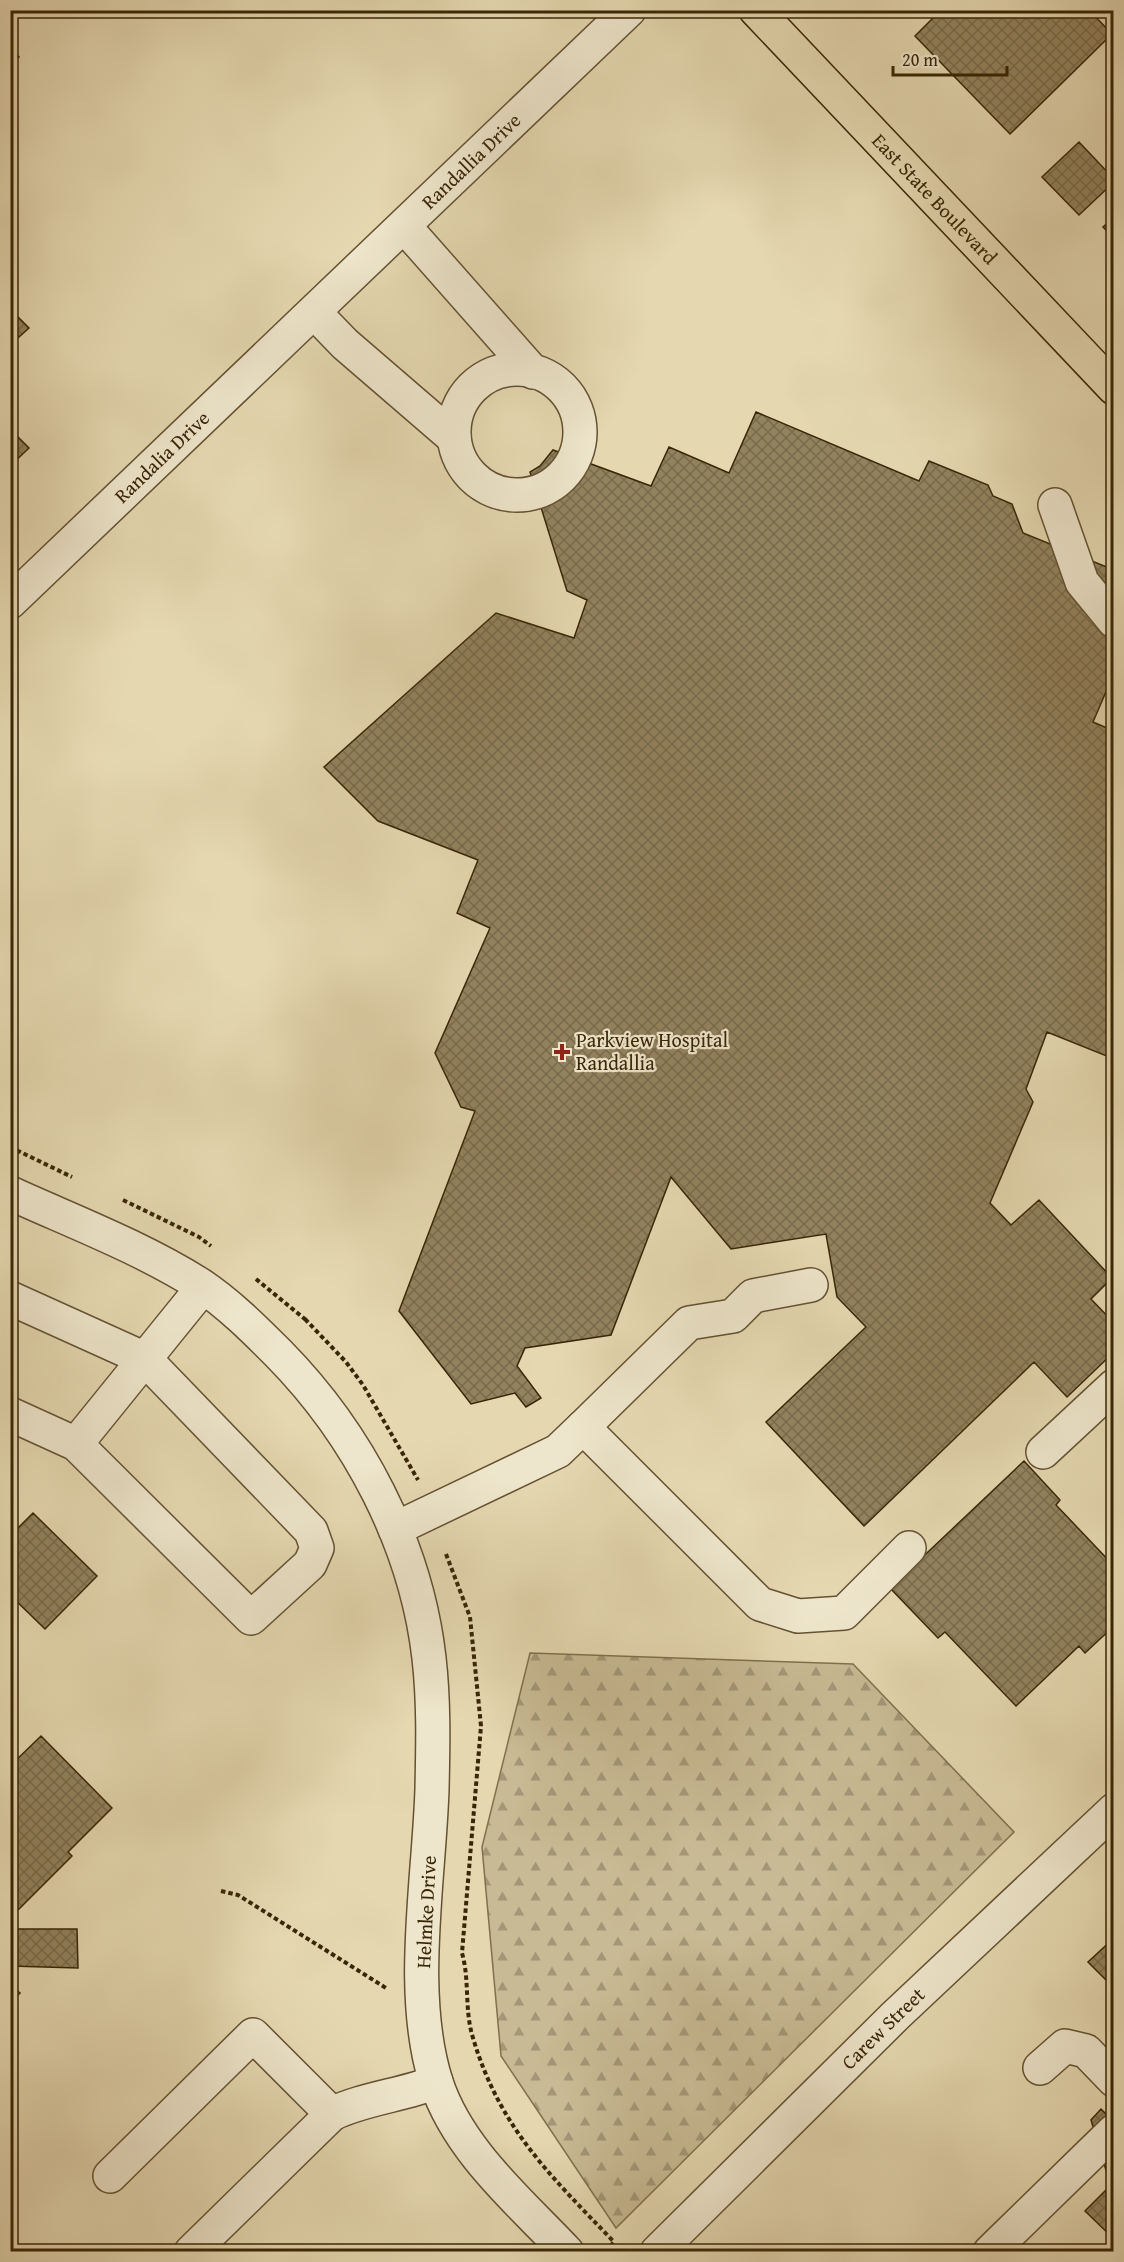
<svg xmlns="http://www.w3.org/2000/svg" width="1124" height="2262" font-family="'Gentium Book Plus',serif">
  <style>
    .forest { fill: url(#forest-firs); stroke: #80704e; stroke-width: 1.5 }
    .building { fill: url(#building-cross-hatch); stroke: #392607; stroke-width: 1.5 }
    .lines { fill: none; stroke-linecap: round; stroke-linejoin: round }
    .minor-casing { stroke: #645232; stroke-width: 36 }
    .major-casing { stroke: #392607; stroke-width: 36 }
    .path { stroke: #392607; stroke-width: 4; stroke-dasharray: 4.5 3; stroke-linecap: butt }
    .minor { stroke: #eee6cc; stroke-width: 33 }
    .major { stroke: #e5d8b1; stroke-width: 33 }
    .poi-dot { fill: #8f2418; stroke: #eee6cc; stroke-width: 2 }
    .labels { text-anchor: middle; stroke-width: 4.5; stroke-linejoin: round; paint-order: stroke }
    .street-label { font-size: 20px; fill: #392607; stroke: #eee6cc }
    .poi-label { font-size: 20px; fill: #392607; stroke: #eee6cc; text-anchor: start }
  </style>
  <defs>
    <pattern id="forest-firs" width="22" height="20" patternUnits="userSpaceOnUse" patternTransform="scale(1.5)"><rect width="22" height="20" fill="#c8ba94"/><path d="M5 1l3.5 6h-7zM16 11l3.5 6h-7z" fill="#a39777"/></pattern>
    <pattern id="building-cross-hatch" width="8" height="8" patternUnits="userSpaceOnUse" patternTransform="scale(1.5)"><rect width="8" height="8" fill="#92835f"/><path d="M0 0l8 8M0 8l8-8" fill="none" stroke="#786b4c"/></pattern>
  </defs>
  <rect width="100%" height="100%" fill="#e5d8b1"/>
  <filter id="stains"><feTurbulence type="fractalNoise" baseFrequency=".00333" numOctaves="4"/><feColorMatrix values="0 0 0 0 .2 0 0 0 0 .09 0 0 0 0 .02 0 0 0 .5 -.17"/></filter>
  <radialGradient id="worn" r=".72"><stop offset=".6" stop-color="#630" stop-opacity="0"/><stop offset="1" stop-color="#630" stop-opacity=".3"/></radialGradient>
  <path class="forest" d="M530,1653l323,11 161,168 -398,396 -115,-172 -19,-209z"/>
  <path class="building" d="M297,10h17l-12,6z
    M356,10h18l-11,7z
    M941,10h148l23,24 -102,100 -95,-98z
    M10,47l9,10 -9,8z
    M1079,142l35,37v3l-35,33 -37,-38z
    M1114,217v21l-11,-11z
    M10,309l19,19 -19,17z
    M756,412l163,69 10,-20 59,24 5,11 19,8 11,29 91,37v103l-21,49 21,9v328l-67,-27 -21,57 7,13 -43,101 21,22 28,-25 73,78 -21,21 23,24v29l-47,45 -33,-35 -170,164 -98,-104 100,-95 -29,-30 -11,-63 -95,15 -60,-72 -60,158 -86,13 -8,18 24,32 -15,9 -11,-14 -44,11 -72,-93 76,-200 -14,-4 -26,-54 55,-125 -33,-15 21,-53 -100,-39 -54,-54 172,-154 78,25 13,-38 -20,-9 -37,-119 10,-6 13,-16 98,36 18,-39 60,26z
    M10,429l19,19 -19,18z
    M1024,1461l36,39 -4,5 58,61v60l-29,27 -6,-7 -63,60 -71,-74 -7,6 -48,-50z
    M33,1513l64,63 -52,53 -35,-34v-59z
    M41,1736l71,72 -44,44 4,4 -62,62v-152z
    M10,1929h67l1,39 -68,-2z
    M1114,1938v50l-26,-26z
    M10,1984l10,9 -10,10z
    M1101,2109l13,13v117l-29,-28 28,-28 -5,-6 -17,-57z"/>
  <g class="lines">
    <defs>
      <g id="minor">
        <path d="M404,226l129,146"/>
        <path d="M314,312l31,32 109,94"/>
        <circle cx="517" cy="432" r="63"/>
        <path d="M1055,505l27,77 32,39"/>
        <path id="s1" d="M10,602l619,-592"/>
        <path d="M10,1193c64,29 130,54 189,91 29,19 55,45 79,69 80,81 138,191 151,305 5,44 4,87 3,131 -3,93 -24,204 4,293 22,68 83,119 131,170"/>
        <path d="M10,1298l135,61 166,172 6,17 -7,16 -59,54 -175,-174 -66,-30"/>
        <path d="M583,1427l106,-104 44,-7 20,-20 58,-11"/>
        <path d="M76,1444l127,-157"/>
        <path d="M1043,1452l71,-66"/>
        <path d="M395,1529l163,-78 25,-24 177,177 38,12 46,-3 65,-65"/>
        <path d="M1040,2068l25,-22 21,5 28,29"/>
        <path d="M110,2176l143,-141 79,79"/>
        <path d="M191,2252l141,-138c29,-15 72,-19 104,-32"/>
        <path id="s2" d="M657,2252l238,-236 219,-206"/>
        <path d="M990,2252l124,-121"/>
      </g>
      <g id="major">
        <path id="s3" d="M756,10l358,378"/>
      </g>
    </defs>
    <use href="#minor" class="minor-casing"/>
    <use href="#major" class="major-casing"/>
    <path class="path" d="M10,1147l62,30
      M123,1200l76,37 12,9
      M256,1279l50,41
      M305,1319l41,43 17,23 55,95
      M446,1554l24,63 11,109 -19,227c8,28 2,56 11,85 27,91 78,138 141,204l-9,10
      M221,1891l17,4 148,93"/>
    <use href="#minor" class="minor"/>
    <use href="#major" class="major"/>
  </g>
  <path class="poi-dot" d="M559 1043h6v6h6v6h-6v6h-6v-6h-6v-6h6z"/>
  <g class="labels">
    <g class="street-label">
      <text dy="7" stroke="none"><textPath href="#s1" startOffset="638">Randallia Drive</textPath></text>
      <text dy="7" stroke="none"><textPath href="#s3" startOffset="260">East State Boulevard</textPath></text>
      <text dy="7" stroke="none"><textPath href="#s1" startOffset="210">Randalia Drive</textPath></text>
      <text transform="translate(426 1912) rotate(-87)" y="7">Helmke Drive</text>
      <text dy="7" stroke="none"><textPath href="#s2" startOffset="318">Carew Street</textPath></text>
    </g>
    <g class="poi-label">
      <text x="576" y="1047">Parkview Hospital<tspan x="576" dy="23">Randallia</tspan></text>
    </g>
  </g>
  <rect width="1124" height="2262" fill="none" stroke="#e5d8b1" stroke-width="36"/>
  <rect x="12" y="12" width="1100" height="2238" fill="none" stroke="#392607" stroke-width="3"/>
  <rect x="18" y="18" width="1088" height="2226" fill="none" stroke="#392607" stroke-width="1.5"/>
  <path d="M893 66v9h114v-9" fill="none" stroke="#392607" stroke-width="3"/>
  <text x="902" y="66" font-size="18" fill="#392607" stroke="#eee6cc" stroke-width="4.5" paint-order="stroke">20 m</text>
  <rect width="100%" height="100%" filter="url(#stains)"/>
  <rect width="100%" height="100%" fill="url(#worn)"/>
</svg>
